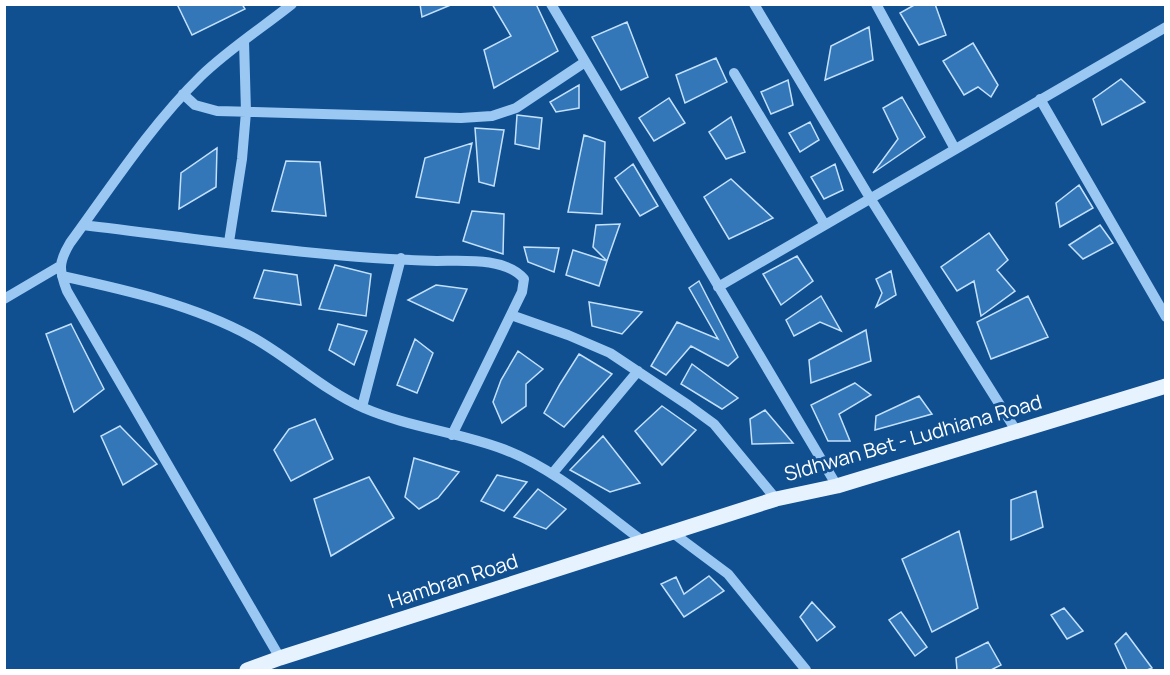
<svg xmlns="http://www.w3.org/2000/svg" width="1170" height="675" font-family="Manrope,sans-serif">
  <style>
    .building { fill: #3477b8; stroke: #c3e1fd; stroke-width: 1.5 }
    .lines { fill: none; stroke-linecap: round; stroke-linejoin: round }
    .minor { stroke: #9bc8f3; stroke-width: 10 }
    .major { stroke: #e7f2ff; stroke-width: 15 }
    .labels { text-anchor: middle; stroke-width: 6; stroke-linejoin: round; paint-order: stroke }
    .street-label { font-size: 20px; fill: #fff; stroke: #105091 }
  </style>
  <rect width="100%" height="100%" fill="#105091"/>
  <path class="building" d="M177,4h65l3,5 -53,26z
    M420,4h33l-31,13z
    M492,4h44l22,47 -64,37 -10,-38 27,-14z
    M916,4h19l11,31 -27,10 -19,-32z
    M627,22l21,55 -27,13 -29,-53z
    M869,27l4,33 -48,20 6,-34z
    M973,43l25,42 -7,12 -13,-10 -14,8 -21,-34z
    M716,58l11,24 -42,21 -9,-28z
    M1121,79l24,23 -43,23 -9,-26z
    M788,80l5,25 -22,9 -10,-22z
    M579,85v23l-23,4 -6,-10z
    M902,97l23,40 -52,36 25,-34 -15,-31z
    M669,98l16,25 -31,18 -15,-23z
    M517,115l25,3 -3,31 -24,-5z
    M731,117l14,35 -19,7 -17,-27z
    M810,122l9,18 -19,12 -11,-19z
    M475,128l29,2 -10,56 -15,-4z
    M584,135l21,7 -3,72 -34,-2z
    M472,143l-13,60 -43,-6 9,-39z
    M217,148l-1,39 -37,22 2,-36z
    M286,161l34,1 6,54 -54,-5z
    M633,164l25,42 -18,10 -25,-38z
    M835,164l8,26 -19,9 -13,-22z
    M731,179l42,39 -44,21 -25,-42z
    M1079,185l14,23 -33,19 -4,-24z
    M472,211l32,3 -1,40 -40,-13z
    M620,224l-13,37 -14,-14 3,-22z
    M1100,225l13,18 -30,16 -14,-14z
    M989,233l19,27 -11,10 18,21 -34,25 -7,-35 -17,10 -16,-24z
    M524,247l35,1 -5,24 -26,-10z
    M573,250l34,11 -8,25 -33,-11z
    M797,256l16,25 -32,24 -18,-31z
    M335,265l36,9 -5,42 -47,-7z
    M264,270l33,5 4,30 -47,-7z
    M891,271l5,24 -20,12 6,-14 -6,-14z
    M699,281l39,76 -10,9 -37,-20 -25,29 -15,-9 26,-44 41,17 -29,-51z
    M436,285l31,4 -14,32 -45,-21z
    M821,296l20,35 -21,-9 -26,14 -8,-16z
    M1028,296l20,41 -57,22 -14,-37z
    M589,302l53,10 -20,22 -30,-8z
    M71,324l33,65 -30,23 -28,-78z
    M338,324l29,7 -13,34 -25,-15z
    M866,330l5,31 -60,22 -2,-23z
    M415,339l18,14 -16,40 -20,-8z
    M518,351l25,18 -17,15v22l-24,17 -9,-21 8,-22z
    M579,354l33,20 -48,53 -20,-14 16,-29z
    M692,364l46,34 -16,11 -41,-25z
    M855,383l16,12 -32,19 11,27h-22l-17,-36z
    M919,396l13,18 -57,16 1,-14z
    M662,406l34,24 -34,35 -27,-34z
    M765,410l28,33 -41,1 -2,-25z
    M315,419l18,40 -42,22 -17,-31 15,-21z
    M120,426l37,38 -34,21 -22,-49z
    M603,436l37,47 -30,9 -40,-22z
    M414,458l45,14 -21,26 -19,11 -14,-12z
    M497,475l30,7 -23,29 -23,-10z
    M369,477l25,41 -63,38 -17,-57z
    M538,489l28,20 -20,20 -32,-12z
    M1036,491l7,36 -32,13v-40z
    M959,531l19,77 -46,24 -30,-73z
    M709,576l15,15 -40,26 -23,-33 15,-7 8,17z
    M812,602l23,25 -18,14 -17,-24z
    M1064,608l19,23 -16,8 -16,-24z
    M901,612l26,35 -12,9 -26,-36z
    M1126,633l26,35 -5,2h-20l-12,-26z
    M988,642l13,23 -10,5h-34l-1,-12z"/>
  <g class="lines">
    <path class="minor" d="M551,4l286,482
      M754,4l116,194 147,234
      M876,4l79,145
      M734,73l91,152
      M183,94l12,11 22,6 244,7 31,-2 24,-8 69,-46
      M1040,99l126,218
      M83,225c118,14 236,33 354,36 25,0 69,-4 87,18l-2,13 -70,143
      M229,242l13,-83 4,-47 -2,-71
      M62,276c64,14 132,29 190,61 38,21 71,53 112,71 44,19 94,24 139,41 53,20 96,60 141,93
      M718,287l448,-260
      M4,299l56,-33
      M511,315l57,20 42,18 78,52 26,19 62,75
      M362,407l39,-149
      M552,474l86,-103
      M673,533l55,41 78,96
      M280,658l-213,-367c-8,-21 -9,-28 3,-48 41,-56 81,-118 131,-167 28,-27 61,-48 91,-72"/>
    <path class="major" d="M247,670l33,-12 496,-159 61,-13 329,-100"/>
  </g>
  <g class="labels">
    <g class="street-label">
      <text transform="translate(913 438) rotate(-16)" y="7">SIdhwan Bet - Ludhiana Road</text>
      <text transform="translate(453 581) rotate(-18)" y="7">Hambran Road</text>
    </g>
  </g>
  <rect width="1170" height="675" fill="none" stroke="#ffffff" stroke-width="12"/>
</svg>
